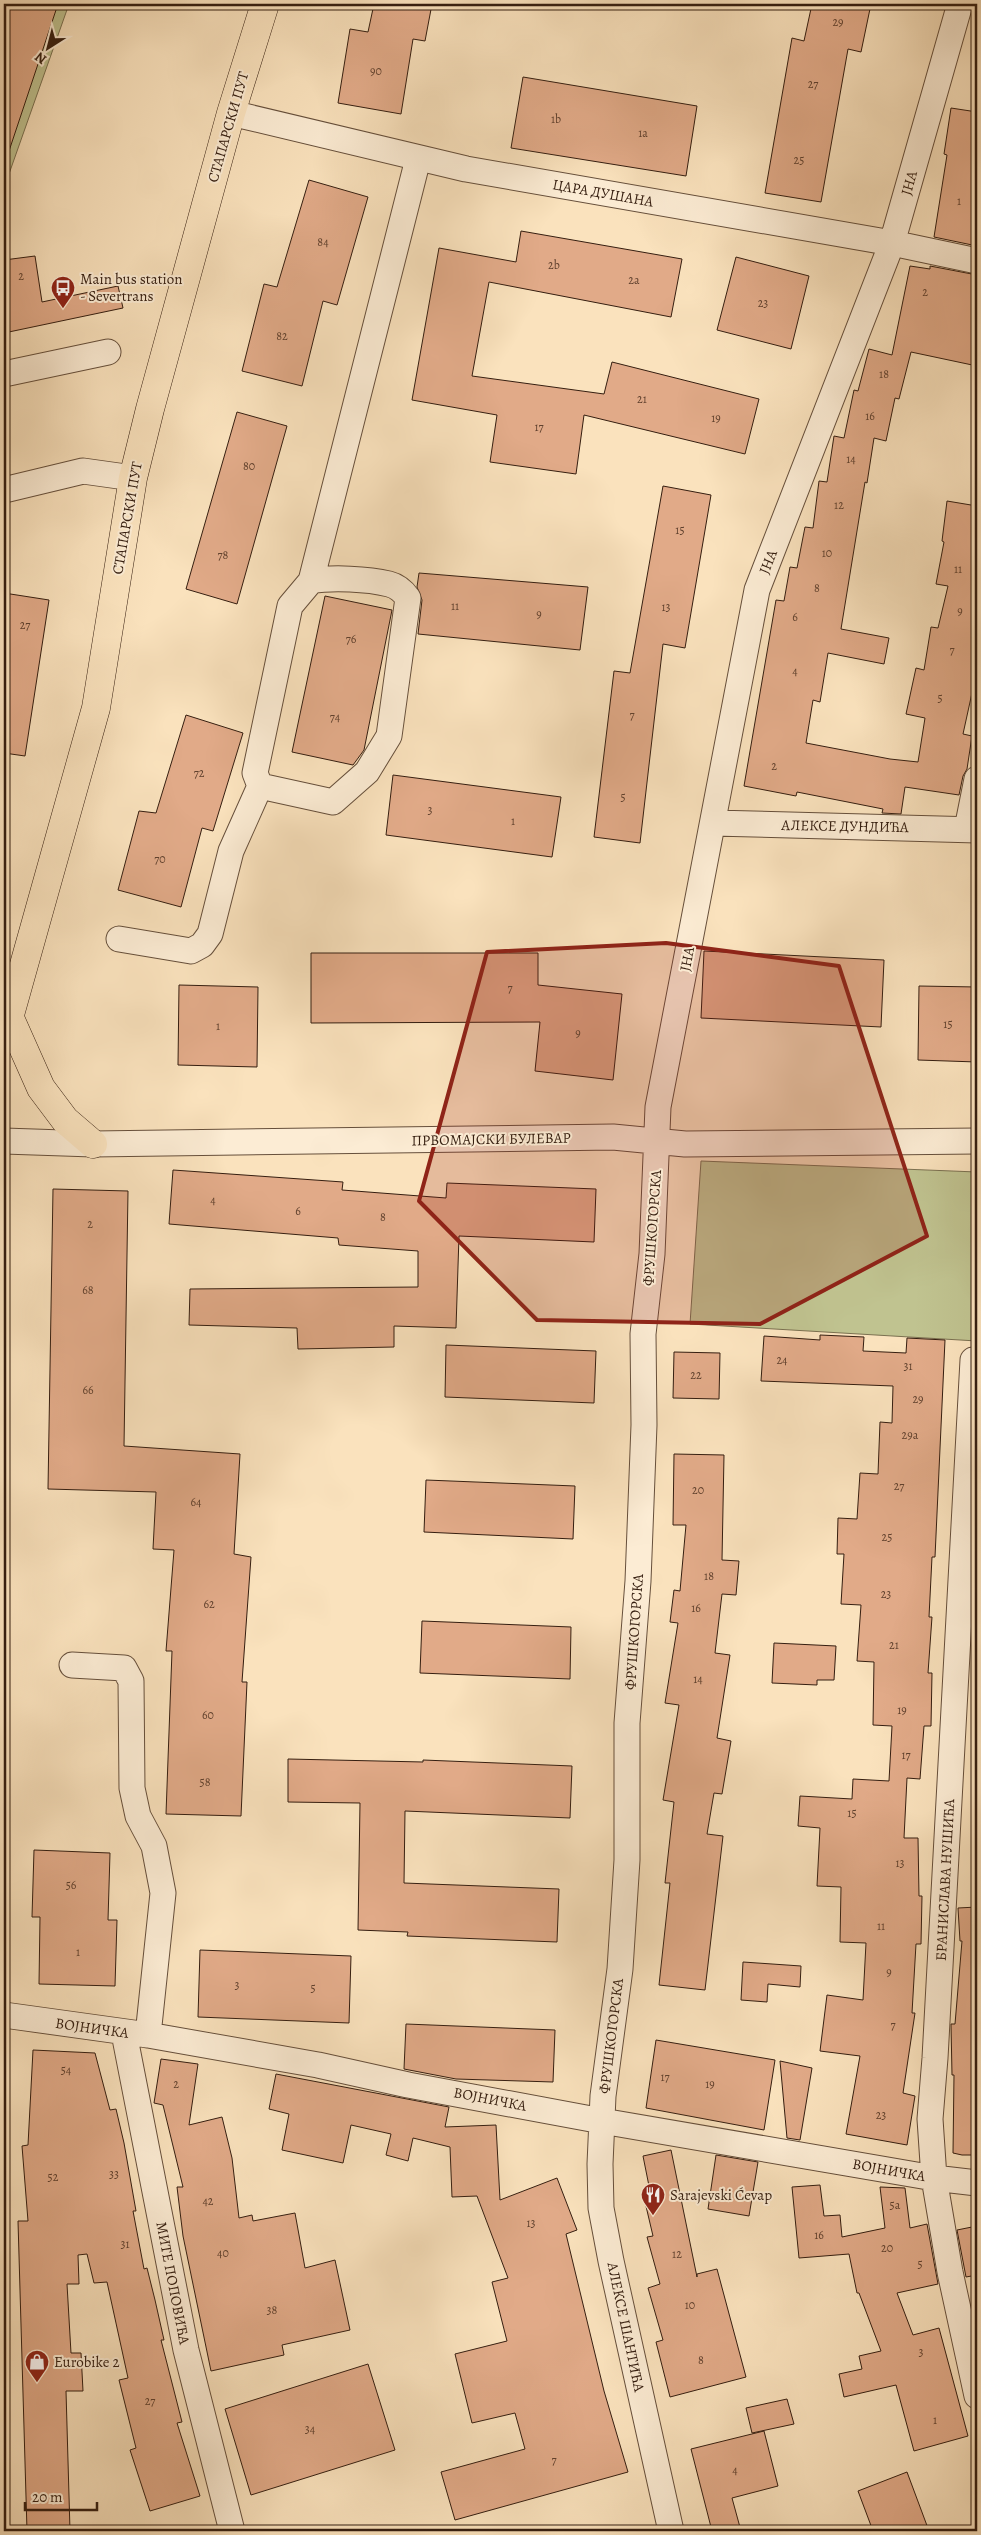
<svg xmlns="http://www.w3.org/2000/svg" width="981" height="2535" font-family="Alegreya,serif">
  <style>
    .green { fill: #c0c390; stroke: #7a7050 }
    .building { fill: #e1aa88; stroke: #351e10 }
    .lines { fill: none; stroke-linecap: round; stroke-linejoin: round }
    .minor-casing { stroke: #664f3b; stroke-width: 27 }
    .major-casing { stroke: #351e10; stroke-width: 29 }
    .minor { stroke: #fcecd4; stroke-width: 25 }
    .major { stroke: #fae2bd; stroke-width: 28 }
    .marked { fill: #8f2418; fill-opacity: 0.2; stroke: #8f2418; stroke-width: 4; stroke-linejoin: round }
    .labels { text-anchor: middle; stroke-width: 4; stroke-linejoin: round; paint-order: stroke }
    .number-label { font-size: 12px; fill: #60412e }
    .street-label { font-size: 15px; fill: #351e10; stroke: #fcecd4 }
    .poi-label { font-size: 15px; fill: #351e10; stroke: #fcecd4; text-anchor: start }
  </style>
  <rect width="100%" height="100%" fill="#fae2bd"/>
  <filter id="stains"><feTurbulence type="fractalNoise" baseFrequency=".004" numOctaves="4"/><feColorMatrix values="0 0 0 0 .2 0 0 0 0 .09 0 0 0 0 .02 0 0 0 .5 -.17"/></filter>
  <radialGradient id="worn" r=".72"><stop offset=".6" stop-color="#630" stop-opacity="0"/><stop offset="1" stop-color="#630" stop-opacity=".3"/></radialGradient>
  <path class="green" d="M4,4h65l-65,184z
    M701,1161l276,11v169l-287,-17z"/>
  <path class="building" d="M4,4h54l-51,153 -3,-1z
    M374,4h58l-7,37 -12,-2 -12,75 -63,-11 12,-74 18,3z
    M812,4h59l-10,48 -13,-3 -27,153 -56,-9 27,-155 12,3z
    M523,77l174,29 -11,70 -175,-28z
    M951,108l26,4v134l-43,-9 13,-82 -3,-1z
    M309,180l59,17 -31,108 -14,-4 -21,85 -60,-15 22,-87 13,3z
    M521,231l161,28 -11,58 -182,-35 -17,94 132,18 8,-32 147,37 -14,55 -161,-39 -8,59 -86,-12 7,-47 -85,-15 27,-152 77,14z
    M35,256l7,46 76,-16 5,22 -119,25v-23l2,-1 -2,-49z
    M736,257l73,19 -18,73 -74,-19z
    M910,266l20,3v-3l47,9v91l-66,-14 -12,47 -4,-1 -9,43 -12,-3 -7,45 -2,-1 -24,147 48,9 -5,26 -56,-11 -8,49 -7,-2 -7,43 84,16 28,3 7,-44 -19,-4 10,-46 8,2 7,-43 7,1 10,-42 -12,-2 8,-42 -2,-1 5,-40 30,5v164l-14,64 9,2 -5,33 -4,7 -4,19 -54,-8 -4,27 -19,-1 1,-4 -86,-17 -1,4 -52,-10 32,-186 8,1 6,-34 7,1 8,-41 8,1 6,-47 8,1 7,-46 10,2 10,-48 4,1 11,-42 23,6z
    M237,412l50,14 -50,178 -51,-15z
    M663,486l48,9 -26,153 -22,-4 -23,199 -46,-6 20,-166 16,2z
    M419,573l169,14 -8,63 -162,-16 4,-34 -5,-13z
    M4,593l45,7 -24,156 -21,-3z
    M325,596l67,14 -28,140 -11,15 -61,-13z
    M186,715l57,18 -30,98 -11,-3 -21,79 -63,-17 21,-79 17,2z
    M393,775l168,22 -9,60 -166,-22z
    M704,951l180,9 -3,67 -180,-9z
    M311,953h227v32l84,9 -9,86 -78,-9 5,-49 -229,1z
    M179,985l79,2 -1,80 -79,-2z
    M919,986l58,1v75l-59,-2z
    M173,1170l170,12 -1,8 104,8 1,-15 149,6 -2,53 -135,-6 -3,92 -62,-2v21l-96,2 -1,-21 -108,-3 1,-36 228,-2v-36l-79,-6 -1,-7 -169,-14z
    M53,1189l75,2 -4,255 116,8 -6,100 17,3 -9,125h5l-6,134 -75,-2 6,-163h-6l8,-101 -21,-1 3,-57 -108,-3z
    M820,1335l44,2 -1,14 43,2 1,-15 38,2 -10,217h-3l-3,60h3l-4,56h4l-1,53h-7l-4,53 -13,-1 -3,60h14l1,58h3l-1,48h-5l-4,69h3l-12,80 12,3 -8,49 -61,-11 14,-78 -40,-5 7,-56 36,5 3,-57 -26,-1 1,-55 -24,-1 3,-58 -22,-2 2,-30 52,3 1,-20 36,2 3,-55 -19,-1 1,-63 -17,-1 4,-56 -20,-1 3,-50h-7l1,-36 19,1 3,-46 18,1 2,-52 12,1 1,-37 -132,-5 3,-45 56,4z
    M446,1345l150,6 -2,52 -149,-6z
    M674,1352l46,1 -1,46 -46,-1z
    M674,1454l50,1 -2,105 17,1 -3,34 -14,-1 -7,59 15,2 -13,83 14,3 -9,53 -8,-1 -7,41 16,2 -18,154 -46,-5 11,-102h-5l9,-81 -11,-2 16,-95 -14,-2 13,-80 -8,-1 4,-32 6,1 6,-66h-13z
    M426,1480l149,6 -2,53 -149,-7z
    M422,1621l149,6 -1,52 -150,-6z
    M774,1643l62,3 -2,34h-17v5l-45,-2z
    M288,1759l135,3v-2l149,6 -2,52 -165,-7 -1,72 155,6 -2,53 -150,-6 1,-4 -50,-2 2,-127 -72,-1z
    M34,1850l76,3 -2,67h9l-2,66 -76,-2 1,-67h-8z
    M977,1907v248h-15l-9,-2 1,-78h-2l-1,-51h4l7,-83h-2l-2,-33z
    M200,1950l151,6 -2,67 -151,-6z
    M743,1962l58,4 -1,21 -32,-3 -1,18 -26,-2z
    M406,2024l149,6 -2,52 -97,-3 -52,-10z
    M656,2040l119,20 -11,70 -118,-22z
    M33,2050l62,3 15,57 6,-1 8,34 12,68h-3l11,58 3,-1 8,32 9,40h-3l21,82 -5,1 23,73 -50,15 -20,-61 6,-2 -17,-68 9,-2 -21,-96 -13,1 -7,-29 -9,1 1,29h-12l4,69h10l2,38h-17l4,140h-43l-9,-310h10l-6,-75 6,-1z
    M161,2059l37,5 -9,61 33,-8 10,41 7,60 13,-3 1,6 42,-8 10,55 30,-8 15,70 -68,15 2,10 -73,16 -28,-135 -6,-49h6l-20,-82 -9,-2z
    M780,2061l32,7 -12,72 -13,-2z
    M276,2074l173,33 -4,20 51,-2 4,75 57,-22 20,52 -11,4 38,157 24,81 -173,48 -14,-48 84,-23 -10,-36 -43,10 -17,-69 52,-13 -15,-59 16,-4 -31,-82 -25,1 -2,-50 -37,-9 -5,23 -22,-6 5,-21 -40,-9 -8,38 -61,-13 7,-36 -20,-5z
    M671,2150l26,127v-3l20,-5 29,108 -76,20 -14,-55 7,-2 -15,-52 12,-4 -13,-47 6,-1 -8,-34 7,-1 -9,-45z
    M716,2155l42,7 -9,54 -41,-7z
    M820,2185l4,31 16,-1 2,22 43,-9 -5,-41 25,1 5,40 17,-4 11,60 -41,9 16,42 26,-7 29,108 -54,15 -18,-66 -52,12 -5,-23 23,-5 -3,-13 22,-5 -22,-58h-2l-8,-39 -50,4 -7,-71z
    M977,2226v49l-11,2 -9,-47z
    M368,2364l27,86 -144,45 -26,-86z
    M787,2399l7,25 -42,9 -6,-25z
    M764,2431l14,55 -46,12 9,33h-29l-21,-82z
    M907,2472l22,59h-56l-15,-40z"/>
  <g class="lines">
    <defs>
      <path id="minor" d="M231,113l235,56 426,74 85,18
        M4,374l104,-22
        M4,490l79,-19 50,7
        M260,786l73,16 34,-30 22,-36 19,-138c-5,-7 -11,-12 -19,-14 -21,-5 -57,-7 -78,-3
        M713,823l264,7
        M967,829l10,-50
        M119,939l72,12 11,-6 8,-11 21,-83 29,-65 -5,-13 35,-167 21,-25 107,-422
        M4,1141l89,3 520,-7 72,7 292,-3
        M973,1360l-38,698 -5,61 4,59 16,94 27,124
        M72,1665l52,3 7,13 1,107 6,28 16,30 9,47 -15,142
        M4,2015l144,20 170,30 90,20 194,36 332,57 43,5
        M124,2033l62,317 46,181
        M671,2531l-60,-270 -10,-53 -1,-44 3,-68 17,-127 7,-109v-137l11,-142 6,-156 -1,-91 9,-80 6,-147 99,-517 135,-347 68,-239"/>
      <path id="major" d="M9,1016l32,72 24,32 28,24
        M4,1036l92,-328 37,-230 17,-69 81,-296 34,-109"/>
    </defs>
    <use href="#minor" class="minor-casing"/>
    <use href="#major" class="major-casing"/>
    <use href="#minor" class="minor"/>
    <use href="#major" class="major"/>
  </g>
  <path class="marked" d="M666,943l173,23 88,270 -167,88 -223,-4 -118,-119 68,-249z"/>
  <defs>
    <symbol id="bus-pin" viewBox="-11 -11 22 30"><path d="M0 17L-7.5 6A9.5 9.5 0 1 1 7.5 6Z" fill="#8f2418" stroke="#fcecd4"/><path d="M-5-6H5V4H4V6H2V4H-2V6H-4V4H-5ZM-3.5-4V0h7V-4ZM-3.5 1.2v1.5H-2V1.2ZM2 1.2v1.5H3.5V1.2Z" fill="#fff"/></symbol>
    <symbol id="restaurant-pin" viewBox="-11 -11 22 30"><path d="M0 17L-7.5 6A9.5 9.5 0 1 1 7.5 6Z" fill="#8f2418" stroke="#fcecd4"/><path d="M-5-6h1v4h1v-4h1v4h1v-4h1v5L-1.5 .5V6h-2V.5L-5-1ZM5-6V6H3V1.5H1.5Q1.5-4 5-6Z" fill="#fff"/></symbol>
    <symbol id="shop-pin" viewBox="-11 -11 22 30"><path d="M0 17L-7.5 6A9.5 9.5 0 1 1 7.5 6Z" fill="#8f2418" stroke="#fcecd4"/><path d="M-5-2.5h2.3a2.7 3.5 0 0 1 5.4 0H5L5.5 6h-11ZM-1.5-2.5h3a1.5 2.3 0 0 0-3 0Z" fill="#fff"/></symbol>
  </defs>
  <g fill-rule="evenodd">
    <use href="#bus-pin" x="49" y="274" width="28" height="38"/>
    <use href="#restaurant-pin" x="639" y="2181" width="28" height="38"/>
    <use href="#shop-pin" x="23" y="2348" width="28" height="38"/>
  </g>
  <g class="labels">
    <g class="number-label">
      <text x="838" y="26">29</text>
      <text x="376" y="75">90</text>
      <text x="813" y="88">27</text>
      <text x="556" y="123">1b</text>
      <text x="643" y="137">1a</text>
      <text x="799" y="164">25</text>
      <text x="959" y="205">1</text>
      <text x="323" y="246">84</text>
      <text x="554" y="269">2b</text>
      <text x="21" y="280">2</text>
      <text x="634" y="284">2a</text>
      <text x="925" y="296">2</text>
      <text x="763" y="307">23</text>
      <text x="282" y="340">82</text>
      <text x="884" y="378">18</text>
      <text x="642" y="403">21</text>
      <text x="870" y="420">16</text>
      <text x="716" y="422">19</text>
      <text x="539" y="431">17</text>
      <text x="851" y="463">14</text>
      <text x="249" y="470">80</text>
      <text x="839" y="509">12</text>
      <text x="680" y="534">15</text>
      <text x="827" y="557">10</text>
      <text x="223" y="559">78</text>
      <text x="958" y="573">11</text>
      <text x="817" y="592">8</text>
      <text x="455" y="610">11</text>
      <text x="666" y="611">13</text>
      <text x="960" y="615">9</text>
      <text x="539" y="618">9</text>
      <text x="795" y="621">6</text>
      <text x="25" y="629">27</text>
      <text x="351" y="643">76</text>
      <text x="952" y="654">7</text>
      <text x="795" y="675">4</text>
      <text x="940" y="702">5</text>
      <text x="632" y="719">7</text>
      <text x="335" y="721">74</text>
      <text x="774" y="770">2</text>
      <text x="199" y="777">72</text>
      <text x="623" y="801">5</text>
      <text x="430" y="814">3</text>
      <text x="513" y="825">1</text>
      <text x="160" y="863">70</text>
      <text x="510" y="992">7</text>
      <text x="948" y="1028">15</text>
      <text x="218" y="1030">1</text>
      <text x="578" y="1037">9</text>
      <text x="213" y="1204">4</text>
      <text x="298" y="1215">6</text>
      <text x="383" y="1221">8</text>
      <text x="90" y="1228">2</text>
      <text x="88" y="1294">68</text>
      <text x="782" y="1364">24</text>
      <text x="908" y="1370">31</text>
      <text x="696" y="1379">22</text>
      <text x="88" y="1394">66</text>
      <text x="918" y="1403">29</text>
      <text x="910" y="1439">29a</text>
      <text x="899" y="1490">27</text>
      <text x="698" y="1494">20</text>
      <text x="196" y="1506">64</text>
      <text x="887" y="1541">25</text>
      <text x="709" y="1580">18</text>
      <text x="886" y="1598">23</text>
      <text x="209" y="1608">62</text>
      <text x="696" y="1612">16</text>
      <text x="894" y="1649">21</text>
      <text x="698" y="1683">14</text>
      <text x="902" y="1714">19</text>
      <text x="208" y="1719">60</text>
      <text x="906" y="1759">17</text>
      <text x="205" y="1786">58</text>
      <text x="852" y="1817">15</text>
      <text x="900" y="1867">13</text>
      <text x="71" y="1889">56</text>
      <text x="881" y="1930">11</text>
      <text x="78" y="1956">1</text>
      <text x="889" y="1976">9</text>
      <text x="237" y="1989">3</text>
      <text x="313" y="1992">5</text>
      <text x="893" y="2029">7</text>
      <text x="66" y="2074">54</text>
      <text x="665" y="2081">17</text>
      <text x="176" y="2088">2</text>
      <text x="710" y="2088">19</text>
      <text x="881" y="2119">23</text>
      <text x="114" y="2178">33</text>
      <text x="53" y="2181">52</text>
      <text x="208" y="2205">42</text>
      <text x="895" y="2209">5a</text>
      <text x="531" y="2227">13</text>
      <text x="819" y="2239">16</text>
      <text x="125" y="2248">31</text>
      <text x="887" y="2252">20</text>
      <text x="223" y="2257">40</text>
      <text x="677" y="2258">12</text>
      <text x="920" y="2268">5</text>
      <text x="690" y="2309">10</text>
      <text x="272" y="2314">38</text>
      <text x="921" y="2356">3</text>
      <text x="701" y="2364">8</text>
      <text x="150" y="2405">27</text>
      <text x="935" y="2424">1</text>
      <text x="310" y="2433">34</text>
      <text x="554" y="2464">7</text>
      <text x="735" y="2474">4</text>
    </g>
    <g class="street-label">
      <text transform="translate(228 127) rotate(-74)" y="5">СТАПАРСКИ ПУТ</text>
      <text transform="translate(909 183) rotate(-74)" y="5">ЈНА</text>
      <text transform="translate(603 193) rotate(10)" y="5">ЦАРА ДУШАНА</text>
      <text transform="translate(127 518) rotate(-80)" y="5">СТАПАРСКИ ПУТ</text>
      <text transform="translate(768 562) rotate(-68)" y="5">ЈНА</text>
      <text transform="translate(845 826) rotate(1)" y="5">АЛЕКСЕ ДУНДИЋА</text>
      <text transform="translate(687 959) rotate(-79)" y="5">ЈНА</text>
      <text transform="translate(491 1139) rotate(-1)" y="5">ПРВОМАЈСКИ БУЛЕВАР</text>
      <text transform="translate(652 1228) rotate(-86)" y="5">ФРУШКОГОРСКА</text>
      <text transform="translate(634 1632) rotate(-86)" y="5">ФРУШКОГОРСКА</text>
      <text transform="translate(945 1880) rotate(-87)" y="5">БРАНИСЛАВА НУШИЋА</text>
      <text transform="translate(92 2028) rotate(8)" y="5">ВОЈНИЧКА</text>
      <text transform="translate(611 2036) rotate(-83)" y="5">ФРУШКОГОРСКА</text>
      <text transform="translate(490 2099) rotate(11)" y="5">ВОЈНИЧКА</text>
      <text transform="translate(889 2170) rotate(10)" y="5">ВОЈНИЧКА</text>
      <text transform="translate(173 2283) rotate(79)" y="5">МИТЕ ПОПОВИЋА</text>
      <text transform="translate(626 2327) rotate(78)" y="5">АЛЕКСЕ ШАНТИЋА</text>
    </g>
    <g class="poi-label">
      <text x="80" y="284">Main bus station<tspan x="80" dy="17">- Severtrans</tspan></text>
      <text x="670" y="2200">Sarajevski Ćevap</text>
      <text x="54" y="2367">Eurobike 2</text>
    </g>
  </g>
  <rect width="981" height="2535" fill="none" stroke="#fae2bd" stroke-width="20"/>
  <rect x="5" y="5" width="971" height="2525" fill="none" stroke="#351e10" stroke-width="2.5"/>
  <rect x="10" y="10" width="961" height="2515" fill="none" stroke="#351e10"/>
  <g transform="translate(48 48) rotate(216)" stroke="#fcecd4" stroke-width="4" paint-order="stroke">
  <path d="M0-4L9 19L0 12L-9 19Z" fill="#351e10"/>
  <text y="-8" font-size="14" font-weight="bold" text-anchor="middle" fill="#351e10">N</text>
  </g>
  <path d="M25 2502v8h72v-8" fill="none" stroke="#351e10" stroke-width="2.5"/>
  <text x="32" y="2502" font-size="15" fill="#351e10" stroke="#fcecd4" stroke-width="4" paint-order="stroke">20 m</text>
  <rect width="100%" height="100%" filter="url(#stains)"/>
  <rect width="100%" height="100%" fill="url(#worn)"/>
</svg>
